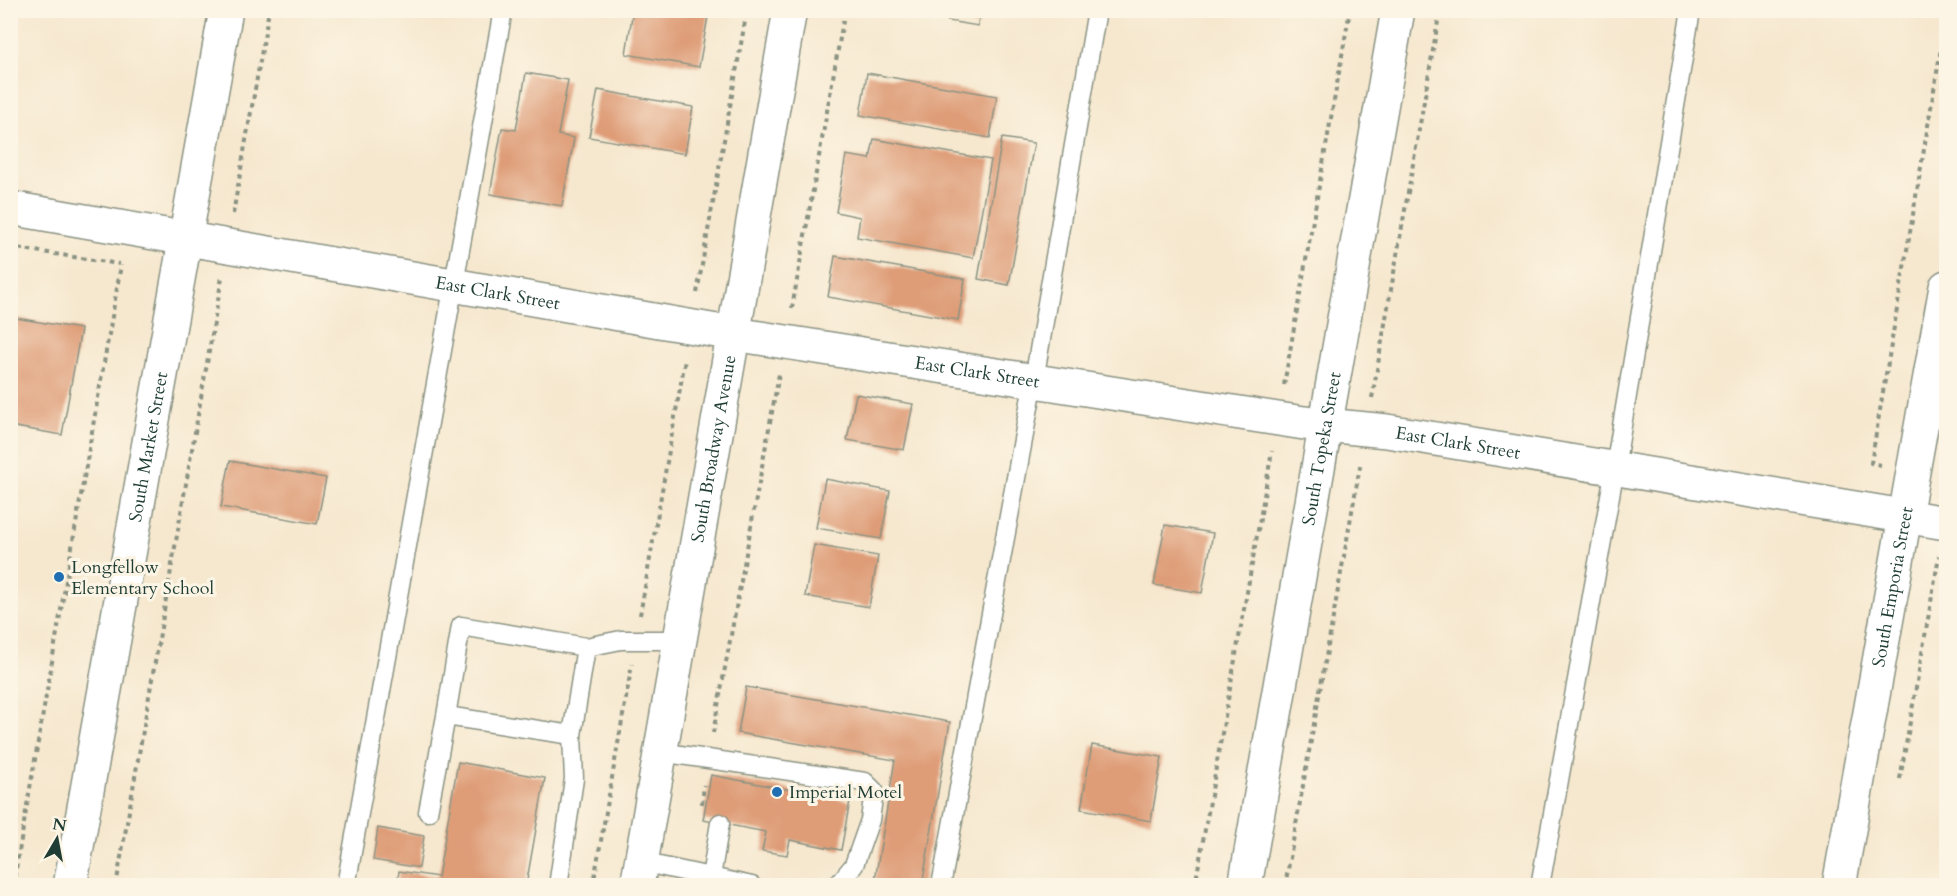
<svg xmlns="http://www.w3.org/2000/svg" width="1957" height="896" font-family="Cardo,serif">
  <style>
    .building { fill: #de9c77 }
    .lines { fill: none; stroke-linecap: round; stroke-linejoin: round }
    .service-casing { stroke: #8a9282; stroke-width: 21 }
    .minor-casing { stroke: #8a9282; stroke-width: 36 }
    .primary-casing { stroke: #8a9282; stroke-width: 36 }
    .path { stroke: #8a9282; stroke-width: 4; stroke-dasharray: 4.5 4.5; stroke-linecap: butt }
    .service { stroke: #fff; stroke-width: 18 }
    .minor { stroke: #fff; stroke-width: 33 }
    .primary { stroke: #fff; stroke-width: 33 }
    .poi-dot { fill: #1f6fb2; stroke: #fcf5e5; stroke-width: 2 }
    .labels { text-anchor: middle; stroke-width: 6; stroke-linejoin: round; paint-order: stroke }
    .street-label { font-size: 18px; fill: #1f3d34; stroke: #fcf5e5 }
    .poi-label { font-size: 18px; fill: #1f3d34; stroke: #fcf5e5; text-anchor: start }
  </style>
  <rect width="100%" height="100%" fill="#fcf5e5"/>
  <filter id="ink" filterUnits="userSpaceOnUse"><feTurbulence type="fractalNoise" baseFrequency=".0167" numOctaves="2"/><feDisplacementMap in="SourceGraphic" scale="12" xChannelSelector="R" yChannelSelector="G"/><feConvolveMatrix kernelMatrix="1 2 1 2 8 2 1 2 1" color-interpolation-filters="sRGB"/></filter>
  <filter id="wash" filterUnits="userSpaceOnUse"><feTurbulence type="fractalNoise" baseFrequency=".008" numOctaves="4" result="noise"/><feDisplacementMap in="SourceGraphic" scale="24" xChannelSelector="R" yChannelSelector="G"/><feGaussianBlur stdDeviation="1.35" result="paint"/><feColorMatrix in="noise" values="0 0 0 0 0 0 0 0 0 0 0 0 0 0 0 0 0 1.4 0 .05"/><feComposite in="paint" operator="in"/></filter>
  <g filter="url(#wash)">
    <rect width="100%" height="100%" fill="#f6e8cf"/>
    <g id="blocks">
      <path class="building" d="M633,10l76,1 -10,56 -73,-13z
        M950,10h30l-2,16 -30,-5z
        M526,73l42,7 -10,55 16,3 -12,68 -72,-12 12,-66 14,2z
        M867,73l130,23 -7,42 -130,-23z
        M598,90l95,17 -8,47 -96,-17z
        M1002,138l32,5 -25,142 -31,-6z
        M874,139l117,21 -18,98 -116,-21 3,-20 -24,-5 10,-57 24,4z
        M835,256l130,23 -7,41 -130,-23z
        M10,317l71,12 -19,106 -52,-9z
        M856,394l57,10 -9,46 -57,-10z
        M230,461l96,17 -9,46 -96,-17z
        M825,479l65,12 -9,48 -65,-11z
        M1165,525l48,8 -11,60 -48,-8z
        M814,545l64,11 -9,51 -64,-11z
        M746,687l204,35 -28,164h-48l21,-126 -157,-27z
        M1092,745l70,12 -11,64 -70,-12z
        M458,762l87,16 -19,108h-129l2,-15 39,6z
        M711,775l139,26 -9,49 -51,-10 -3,15 -25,-4 4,-19 -63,-12z
        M378,828l46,8 -5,32 -46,-8z"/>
    </g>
  </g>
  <g filter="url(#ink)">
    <use href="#blocks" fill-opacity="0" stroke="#8a9282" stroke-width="1.5"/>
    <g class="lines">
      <defs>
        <path id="service" d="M586,647l35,-7h59
          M660,752l205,30 9,9 -4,29 -16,45 -17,21
          M428,812l18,-96
          M641,862l111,24
          M711,877l9,-54
          M346,886l157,-876
          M558,886l16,-107 -2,-44 14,-88 -125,-21 -15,90 126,19
          M941,886l93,-506 63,-370
          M1540,886l75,-418 76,-458"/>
        <g id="minor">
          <path id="s1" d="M10,208l724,126 570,89 83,8 559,92"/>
          <path id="s2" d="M70,886l156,-876"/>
          <path id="s3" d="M1245,886l153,-876"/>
          <path id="s4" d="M1839,886l107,-599"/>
        </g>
        <g id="primary">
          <path id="s5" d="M637,886l153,-876"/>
        </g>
      </defs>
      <use href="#service" class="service-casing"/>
      <use href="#minor" class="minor-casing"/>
      <use href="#primary" class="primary-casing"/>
      <path class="path" d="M233,214l36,-204
        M10,247l109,17
        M697,293l50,-283
        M792,308l53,-298
        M1284,385l66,-375
        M1372,398l68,-388
        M1881,465l-10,-2 75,-444
        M640,615l45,-255
        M713,733l66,-359
        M1900,779l39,-223
        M702,804l2,-19
        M13,886l108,-621
        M116,886l106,-609
        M593,886l39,-222
        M1195,886l77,-435
        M1285,886l76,-425"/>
      <use href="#service" class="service"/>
      <use href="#minor" class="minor"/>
      <use href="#primary" class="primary"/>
    </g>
  </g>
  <g class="poi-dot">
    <circle cx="59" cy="577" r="6"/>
    <circle cx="777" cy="792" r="6"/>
  </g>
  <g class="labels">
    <g class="street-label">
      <text dy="6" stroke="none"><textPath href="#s1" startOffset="495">East Clark Street</textPath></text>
      <text dy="6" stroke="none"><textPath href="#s1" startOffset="981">East Clark Street</textPath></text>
      <text dy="6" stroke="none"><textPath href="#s1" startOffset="1467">East Clark Street</textPath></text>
      <text dy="6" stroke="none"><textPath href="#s2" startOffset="446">South Market Street</textPath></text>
      <text dy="6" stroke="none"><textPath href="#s5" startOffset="444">South Broadway Avenue</textPath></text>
      <text dy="6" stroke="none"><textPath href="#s3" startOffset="444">South Topeka Street</textPath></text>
      <text dy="6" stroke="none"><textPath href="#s4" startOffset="304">South Emporia Street</textPath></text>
    </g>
    <g class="poi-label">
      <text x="71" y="573">Longfellow<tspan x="71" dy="21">Elementary School</tspan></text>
      <text x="789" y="798">Imperial Motel</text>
    </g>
  </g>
  <rect width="1957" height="896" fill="none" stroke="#fcf5e5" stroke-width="36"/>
  <g transform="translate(57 839) rotate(10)" stroke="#fcf5e5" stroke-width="4.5" paint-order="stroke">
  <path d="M0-4.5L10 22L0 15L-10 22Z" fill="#1f3d34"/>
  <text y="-9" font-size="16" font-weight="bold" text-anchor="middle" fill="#1f3d34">N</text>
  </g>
</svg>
